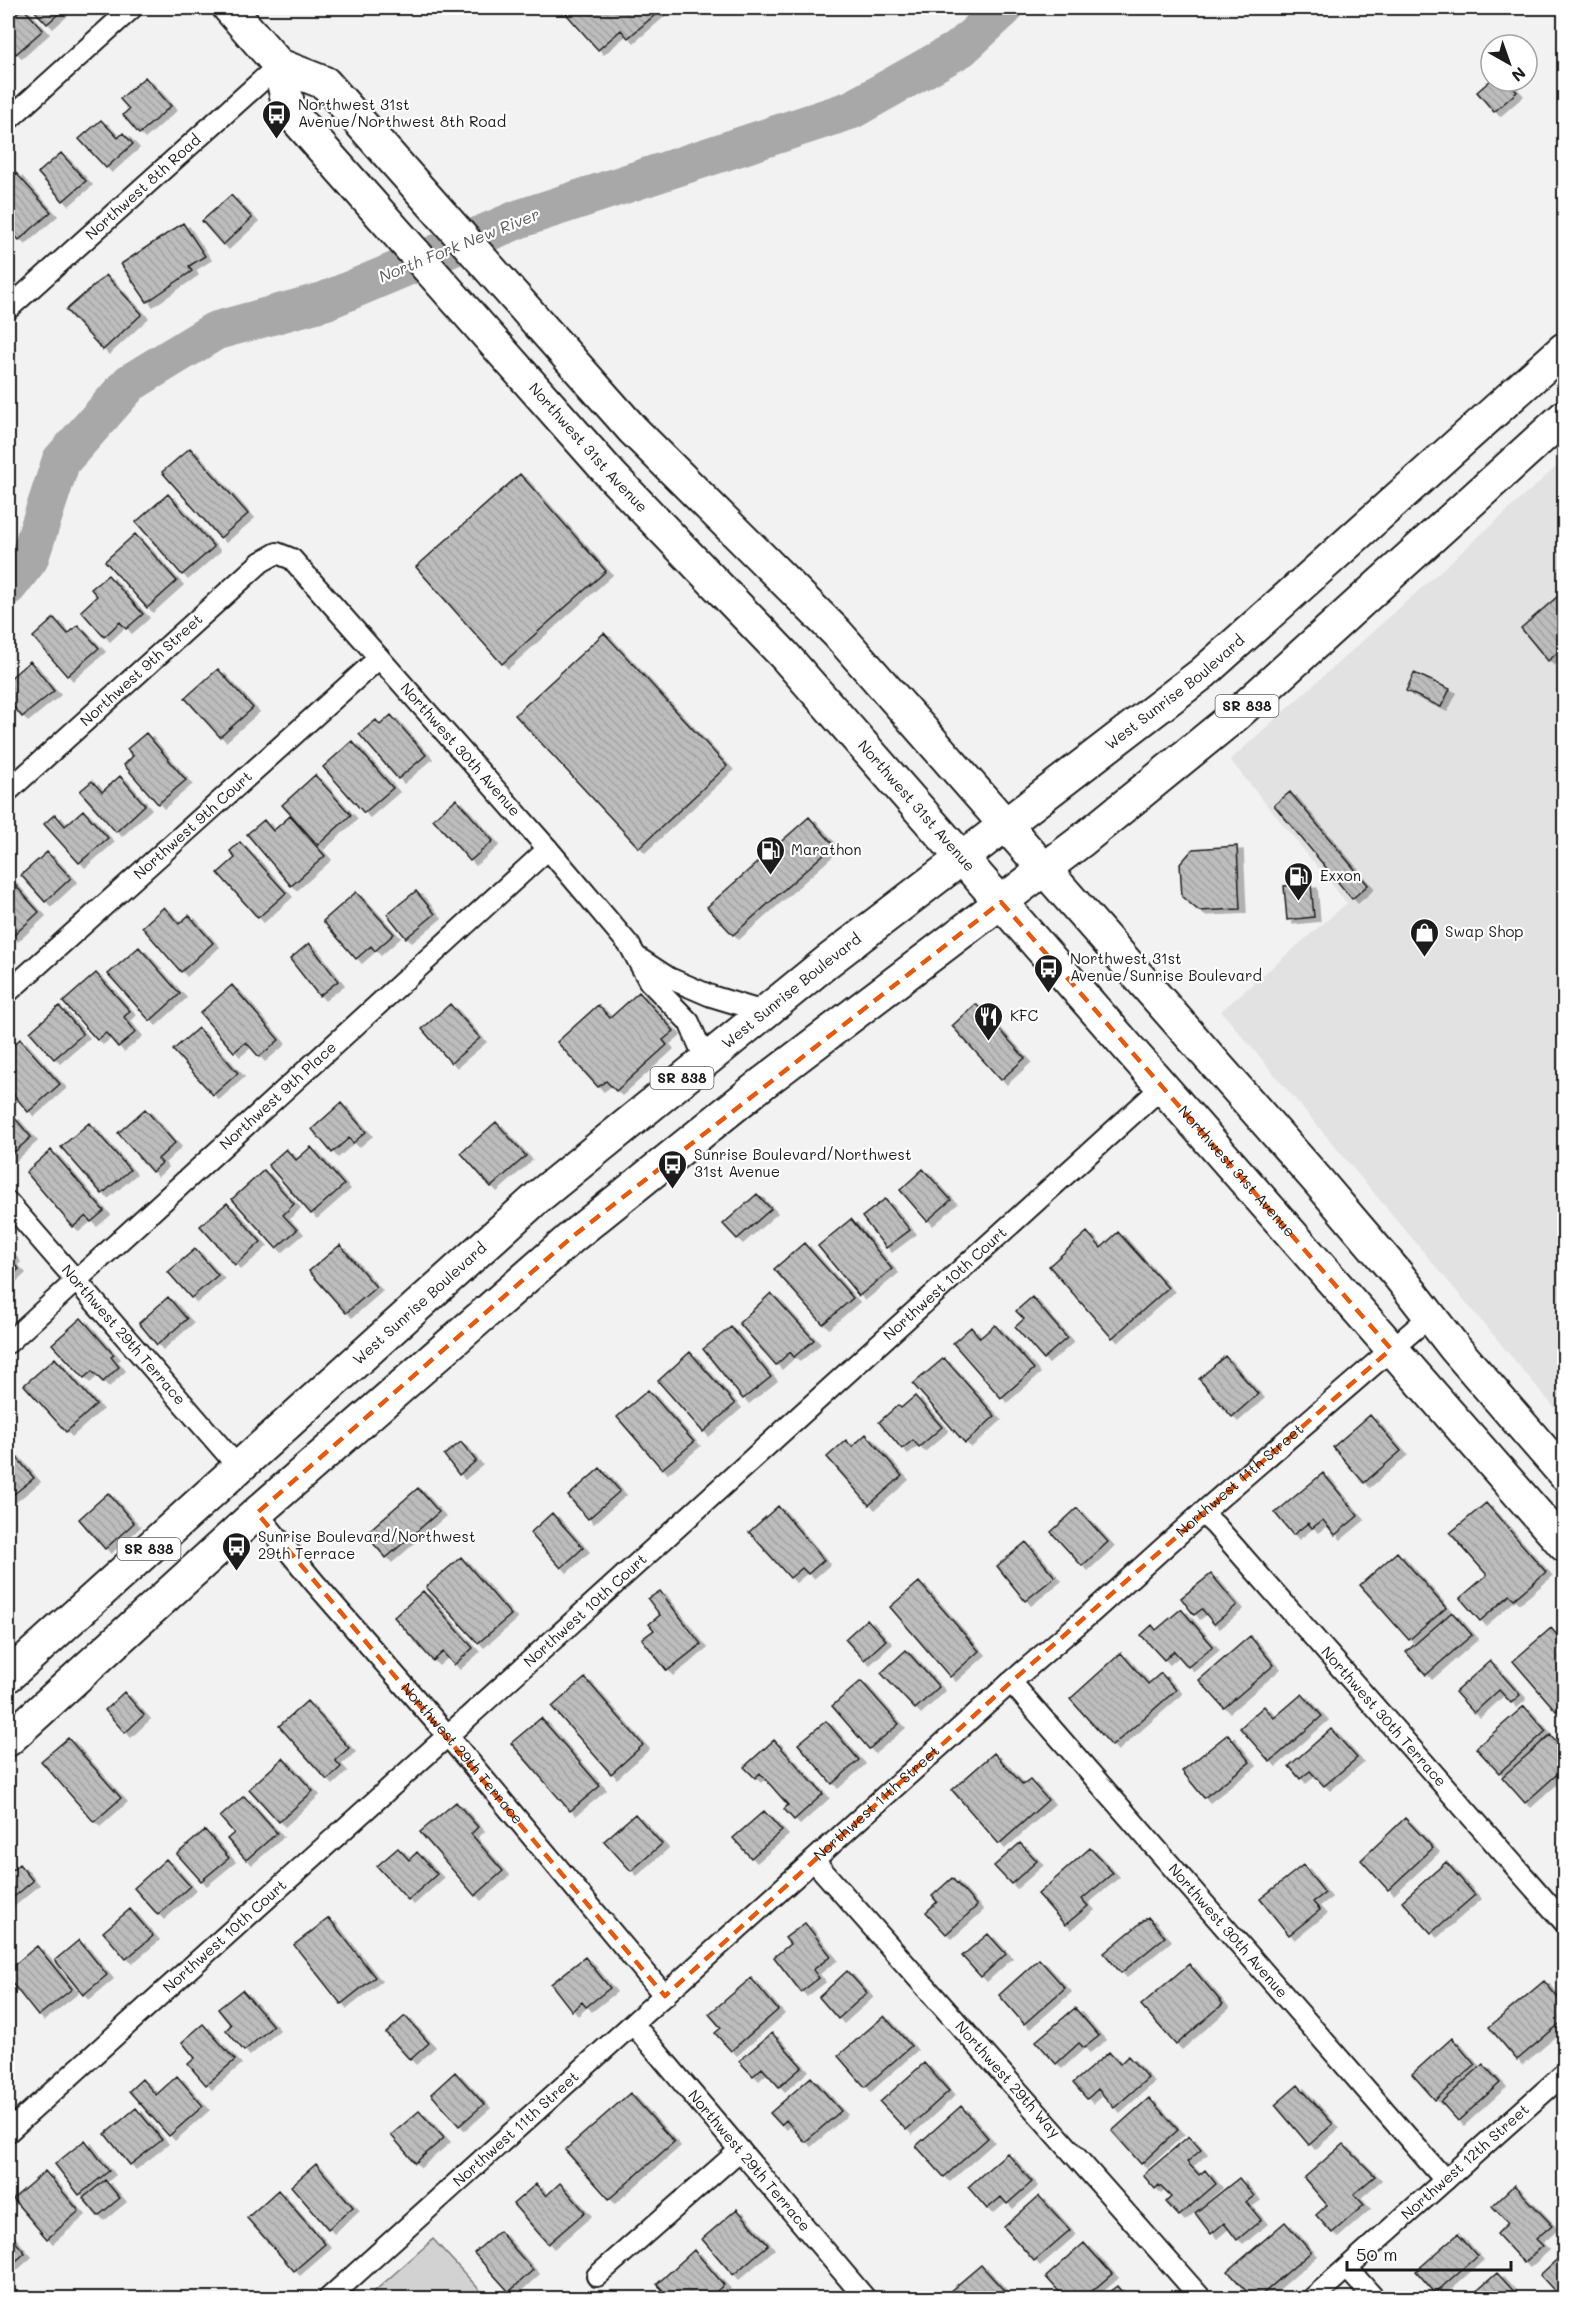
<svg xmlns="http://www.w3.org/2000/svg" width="1572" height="2306" font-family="Mali,sans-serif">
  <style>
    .built { fill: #e2e2e2 }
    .park { fill: #d2d2d2; stroke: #777; stroke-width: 1.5 }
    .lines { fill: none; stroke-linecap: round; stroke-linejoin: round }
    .river { stroke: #a8a8a8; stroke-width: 39 }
    .building { fill: url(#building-back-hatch); stroke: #1c1c1c; stroke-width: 1.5; filter: url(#shadow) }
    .street-casing { stroke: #1c1c1c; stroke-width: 24 }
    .primary-casing { stroke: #1c1c1c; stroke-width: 36 }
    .street { stroke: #fff; stroke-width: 20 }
    .primary { stroke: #fff; stroke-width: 32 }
    .marked { fill: none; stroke: #e8590c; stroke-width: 4.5; stroke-dasharray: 12 8; stroke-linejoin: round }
    .labels { text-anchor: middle; stroke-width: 4.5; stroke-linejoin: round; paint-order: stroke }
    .shield { fill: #fff; stroke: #606060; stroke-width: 1.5 }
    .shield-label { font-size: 14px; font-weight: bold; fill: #1c1c1c }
    .poi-label { font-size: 15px; fill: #1c1c1c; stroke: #fff; text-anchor: start }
    .street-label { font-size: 15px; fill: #1c1c1c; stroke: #fff }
    .water-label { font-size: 16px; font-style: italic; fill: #5b5b5b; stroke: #fff }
  </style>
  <defs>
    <pattern id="building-back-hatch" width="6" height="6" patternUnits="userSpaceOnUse" patternTransform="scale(1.5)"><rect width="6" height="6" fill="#bdbdbd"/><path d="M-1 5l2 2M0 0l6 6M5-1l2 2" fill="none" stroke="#a2a2a2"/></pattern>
    <filter id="shadow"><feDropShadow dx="6" dy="4" stdDeviation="0" flood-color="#0004"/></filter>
  </defs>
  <rect width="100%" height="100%" fill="#f2f2f2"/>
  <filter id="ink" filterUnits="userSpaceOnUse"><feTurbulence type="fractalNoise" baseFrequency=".0167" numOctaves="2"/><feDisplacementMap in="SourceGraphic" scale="12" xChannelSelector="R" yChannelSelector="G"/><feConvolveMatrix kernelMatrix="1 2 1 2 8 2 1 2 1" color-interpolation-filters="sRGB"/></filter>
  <g filter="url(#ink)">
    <path class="built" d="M1564,460v959l-343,-408 126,-108 -117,-143z"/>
    <path class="park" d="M433,2239l54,59h-120l63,-56z"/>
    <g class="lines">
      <path class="river" d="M8,586l21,-27 32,-98 69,-78 85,-52 110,-30 194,-82 332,-109 110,-62 43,-40"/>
    </g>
    <path class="building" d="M23,8l20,22 -27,24 -8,-9v-24z
      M32,8h33l-18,16z
      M561,8h102l-35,30 -7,-8 -23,20z
      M145,77l26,29 -32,28 -16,-19 6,-6 -9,-10z
      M1491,80l16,1 10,11 -23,20 -17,-20z
      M101,120l17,18 5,-5 10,11 -27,24 -27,-29z
      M61,153l25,28 -23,20 -25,-28z
      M16,173l35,39 -32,28 -11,-12v-48z
      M231,195l21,23 -29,27 -21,-24z
      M183,223l22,33 -16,10 3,5 -45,31 -26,-38z
      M106,275l36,39 -39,36 -37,-40z
      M190,448l58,66 -28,24 -58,-66z
      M520,474l86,97 -104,93 -86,-97z
      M168,494l46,53 -32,28 -46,-53z
      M135,534l42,47 -30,27 -42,-47z
      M108,575l35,39 -17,15 -6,-7 -16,15 -23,-26 16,-15 -6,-7z
      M1564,591v56l-16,14 -27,-33z
      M54,618l14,16 10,-9 21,23 -32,28 -34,-39z
      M604,633l123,133 -88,82 -124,-133z
      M30,661l24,30 -32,26 -14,-17v-20z
      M218,669l35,39 -33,29 -35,-39z
      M1414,673l36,16 -9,18 -35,-16z
      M391,715l35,40 -28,24 -39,-45 17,-14 4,5z
      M146,733l40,47 -28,24 -34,-39 9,-9 -6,-7z
      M352,741l41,47 -29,25 -41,-46z
      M315,775l36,40 -33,30 -36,-40z
      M120,776l25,29 -29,27 -36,-41 12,-10 10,11z
      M1290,792l78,93 -16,14 -78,-94z
      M456,799l37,42 -23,20 -37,-42z
      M83,810l25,28 -29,25 -35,-39 11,-10 10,12z
      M290,816l35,40 -34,30 -44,-52 17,-14 9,11z
      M809,817l25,28 -101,90 -26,-28z
      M240,842l46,51 -28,25 -40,-45 17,-15 -5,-7z
      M1237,846l3,63 -41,2 -17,-14 -2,-33 13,-15z
      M47,852l24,26 -26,24 -24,-27z
      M8,877l31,35 -27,25 -4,-5z
      M1311,884l3,33 -27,3 -3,-34z
      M416,891l19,23 -29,24 -19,-24z
      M356,892l38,42 -19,17 -4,-5 -15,13 -33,-38z
      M164,907l15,17 10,-9 24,28 -32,29 -39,-45z
      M309,943l29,38 -19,15 -29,-37z
      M139,947l41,47 -30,27 -42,-47z
      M96,973l34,38 -6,6 12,15 -18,15 -12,-14 -9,7 -34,-38z
      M232,985l47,55 -20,17 -13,-15 -12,10 -34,-39z
      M639,992l35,39 -11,9 4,5 -51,46 -10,-10 -8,6 -41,-45 41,-37 12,13z
      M450,1004l30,34 -29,25 -29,-34z
      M976,1004l49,54 -24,22 -49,-54z
      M59,1006l24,28 -29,25 -24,-27z
      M198,1028l40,45 -25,22 -40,-45z
      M20,1039l40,45 -32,28 -20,-24v-38z
      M341,1103l25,29 -13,11 -4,-5 -17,15 -20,-24z
      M145,1109l30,34 -17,16 4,4 -10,9 -34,-39z
      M13,1116l18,21 -23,21v-38z
      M496,1122l30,34 -35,31 -30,-34z
      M89,1123l41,47 -28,24 -41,-47z
      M311,1147l33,38 -33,29 -43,-49 18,-16 10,11z
      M51,1150l53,61 -13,11 -5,-6 -13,11 -47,-55z
      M923,1169l28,31 -24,21 -27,-31z
      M264,1170l30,34 -11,11 14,15 -21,18 -44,-49z
      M757,1194l14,15 -34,30 -14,-15z
      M885,1199l25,31 -24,18 -24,-31z
      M227,1203l34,39 -26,23 -35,-39z
      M851,1219l41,50 -33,27 -41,-50z
      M1087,1232l14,16 17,-16 50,56 -56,50 -63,-72z
      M804,1243l49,55 -30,26 -49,-55z
      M340,1245l36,42 -30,26 -37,-42z
      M195,1249l23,26 -27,23 -23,-26z
      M8,1250l6,8 -3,3 8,8 -11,10z
      M771,1293l43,47 -20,17 -4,-5 -14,13 -37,-42z
      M168,1297l19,22 -30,26 -18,-22z
      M1032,1297l35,41 -24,21 -28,-32 9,-8 -8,-8z
      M81,1318l33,37 -3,2 8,10 -16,15 -11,-11 -8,7 -32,-34z
      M995,1325l39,44 -33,29 -48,-55 18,-16 9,11z
      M731,1327l40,50 -28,22 -40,-50z
      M690,1352l45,52 -32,28 -45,-51z
      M1225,1356l33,38 -26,23 -33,-38z
      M55,1358l41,47 -30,27 -42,-47z
      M944,1358l51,58 -30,27 -52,-59z
      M648,1390l46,52 -32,27 -45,-52z
      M915,1396l27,31 -23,20 -6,-7 -11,9 -23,-27 19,-17 3,3z
      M1370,1415l31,36 -37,32 -31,-36z
      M866,1434l36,42 -33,29 -42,-48 19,-17 6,7z
      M461,1442l15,19 -17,14 -15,-20z
      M13,1453l21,25 -26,21v-43l1,1z
      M600,1468l20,23 -32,28 -20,-23z
      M1323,1473l35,43 -23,19 -12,-15 -11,8 -4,-5 -15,12 -18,-22z
      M418,1488l21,24 -53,46 -21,-24z
      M108,1493l26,30 -29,26 -26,-30z
      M1486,1503l60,69 -32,27 -4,-4 -30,26 -20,-23 27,-23 -37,-42z
      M778,1506l46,54 -16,14 -6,-6 -12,10 -41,-46z
      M1077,1508l31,34 -26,24 -31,-34z
      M552,1513l31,35 -22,20 -31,-35z
      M1026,1542l29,35 -30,24 -28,-35z
      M1397,1552l49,56 -37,32 -49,-55z
      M461,1557l50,58 -33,28 -52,-56z
      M1211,1574l26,31 -23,19 -12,-15 -8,6 -13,-17z
      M919,1582l60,69 -29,26 -60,-70z
      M423,1591l50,57 -19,17 -11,-13 -10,9 -39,-44z
      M660,1591l41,53 -34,27 -25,-32 12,-9 -5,-6 11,-9 -12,-16z
      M1181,1609l32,37 -25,21 -14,-16 -10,9 -23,-25 11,-10 4,5z
      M1452,1612l20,23 -46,40 -20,-23z
      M867,1619l19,21 -22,20 -19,-21z
      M1551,1628l13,15v61l-8,7 -43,-50z
      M1250,1636l24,29 -50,43 -25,-28z
      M906,1650l33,37 -24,22 -34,-36z
      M1121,1653l27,31 13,-11 15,17 -64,56 -42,-47z
      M1490,1661l30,34 -9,8 -12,-13 -25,23 -19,-21z
      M585,1678l58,67 -32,29 -59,-67z
      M861,1681l38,43 -30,25 -37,-43z
      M124,1692l20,23 -19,18 -20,-23z
      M1302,1694l20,22 -52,46 -30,-34 24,-22 10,12z
      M307,1701l42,47 -14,12 6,7 -14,13 -48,-54z
      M1524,1706l22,25 -47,42 -23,-25z
      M541,1718l59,68 -30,25 -59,-68z
      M826,1721l33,39 -27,24 -34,-40z
      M1331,1729l26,29 -33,28 -14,-15 -10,8 -11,-13z
      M1228,1734l22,28 -46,36 -22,-27z
      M1550,1735l14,16v17l-39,35 -23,-26z
      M68,1738l53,60 -27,24 -53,-61z
      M774,1740l49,54 -29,26 -10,-11 4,-4 -28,-32 -5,5 -11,-11z
      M994,1753l29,32 7,-5 18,20 -49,44 -47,-54z
      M283,1758l30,33 -34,31 -30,-33z
      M244,1796l33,37 -31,27 -19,-21 7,-6 -14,-16z
      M456,1802l22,25 -7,7 32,37 -28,25 -55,-64z
      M764,1811l18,20 -31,27 -18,-20z
      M635,1814l27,30 -31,27 -27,-30z
      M1405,1818l28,30 -45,42 -27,-30z
      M205,1830l24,28 -28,23 -24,-27z
      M1020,1843l17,18 -26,23 -17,-18z
      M398,1848l11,12 8,-8 20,22 -29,26 -31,-34z
      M1090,1848l23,25 -31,26 6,7 -23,19 -27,-31z
      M166,1859l24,27 -32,29 -24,-27z
      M1446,1862l29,33 -44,38 -29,-32z
      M19,1864l14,17 -25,21v-28z
      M1303,1865l22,28 -12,9 7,8 -31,25 -29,-36z
      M952,1878l25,28 -31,28 -20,-22 11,-10 -5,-6z
      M130,1909l23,27 -27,23 -23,-27z
      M1148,1917l17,20 -44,36 -17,-20z
      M329,1918l46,59 -34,27 -47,-59z
      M805,1923l26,33 -18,14 6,8 -18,14 -27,-35 16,-13 -5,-6z
      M988,1934l18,20 -25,23 -19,-21z
      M79,1940l28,35 -24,20 -28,-35z
      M37,1946l35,43 -34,27 -30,-38v-8z
      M585,1957l25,31 -24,19 -4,-5 -10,9 -21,-27z
      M1039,1959l26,29 -41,36 -25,-29z
      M1189,1964l34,40 -47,41 -35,-40z
      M847,1971l20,22 -29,26 -19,-22z
      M751,1978l27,32 -47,41 -16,-18 6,-5 -12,-14z
      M1544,1981l20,24v15l-47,40 -28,-33z
      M242,1990l31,36 -29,25 -18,-21 5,-5 -13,-16z
      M1075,2008l24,28 -15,12 -5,-5 -23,21 -20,-23z
      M405,2016l24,27 -19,17 -24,-27z
      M884,2016l27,30 -46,41 -27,-31z
      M203,2024l32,36 -29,25 -18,-21 7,-6 -13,-16z
      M772,2033l30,34 -23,20 -17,-19 -9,8 -14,-15z
      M1452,2038l23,27 -40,35 -23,-26z
      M1109,2052l11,12 8,-8 20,22 -34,30 -16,-19 -11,10 -14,-16z
      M924,2063l25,28 -43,39 -26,-28z
      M1483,2064l17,19 -42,38 -17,-19z
      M455,2072l29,32 -25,22 -28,-32z
      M177,2076l26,30 -34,30 -40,-45 13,-12 14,16z
      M811,2077l30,34 -36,31 -19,-22 -5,5 -11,-12z
      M1298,2085l35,39 -24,21 -34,-40z
      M630,2093l44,49 -65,57 -44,-49z
      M1149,2098l29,32 -37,34 -29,-33z
      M961,2106l27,32 -44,39 -28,-31z
      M136,2108l26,32 -32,25 -25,-31z
      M419,2111l25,27 -29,25 -24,-28z
      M1189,2136l12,14 -14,12 12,13 6,-5 11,14 -37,32 -13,-14 5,-5 -12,-12 -4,4 -12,-14z
      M85,2140l24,31 -30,24 -24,-31z
      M1343,2144l32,32 -21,18 10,11 -32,28 -16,-18 11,-10 -23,-27z
      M1007,2153l25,29 -25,22 -6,-7 -14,12 -19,-22z
      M316,2164l37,43 -25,22 -37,-43z
      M45,2171l34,40 -32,28 -34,-40z
      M1239,2178l15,18 -8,6 15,18 -24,20 -13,-17 -13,11 -16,-21z
      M105,2180l15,18 -22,18 -15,-18z
      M560,2183l25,29 -37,32 -35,-40 23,-20 10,12z
      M1514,2185l38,40 -16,14 7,7 -19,17 -27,-29 11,-11 -16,-17z
      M278,2190l47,54 -31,27 -47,-53z
      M1039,2196l31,34 -36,31 -30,-34z
      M737,2209l31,36 -35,30 -31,-36z
      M1285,2222l26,30 -53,46h-6l-24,-27z
      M499,2231l34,39 -24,22 -35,-39z
      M8,2233l17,20 -17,15z
      M1458,2234l19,22 -42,37 -19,-22z
      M1084,2243l28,31 -28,24h-19l-19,-21z
      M694,2250l30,35 -16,13h-38l-13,-14z
      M1564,2253v45h-3l-21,-23z
      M981,2265l30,33h-69z
      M1497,2273l23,25h-51z
      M1117,2286l10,12h-26z"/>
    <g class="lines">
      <defs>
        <g id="street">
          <path d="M8,120l124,-112"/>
          <path id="s1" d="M8,309l271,-244"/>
          <path id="s2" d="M8,791l253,-229 16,-9 15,6 256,290 82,97 19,35 40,41 16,37"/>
          <path d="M637,957l32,21 42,18 53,16"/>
          <path id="s3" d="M8,992l371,-334"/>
          <path id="s4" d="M8,1202l231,266"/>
          <path id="s5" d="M8,1343l540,-494"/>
          <path id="s6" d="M257,1513l57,69 134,154 217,260"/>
          <path id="s7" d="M1202,1513l13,12 349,397"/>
          <path id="s8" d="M1011,1682l434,498"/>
          <path id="s9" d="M814,1861l387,437"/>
          <path id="s10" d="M634,2025l231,273"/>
          <path id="s11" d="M8,2132l426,-384 728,-661"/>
          <path d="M1347,2268l27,30"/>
          <path d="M597,2276l143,-126"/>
          <path id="s12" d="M329,2298l682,-616 79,-68 112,-101 228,-197"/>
          <path id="s13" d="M1313,2298l251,-224"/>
        </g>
        <g id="primary">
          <path id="s14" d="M229,8l50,57 11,47 322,364 172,179 780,890"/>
          <path d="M279,65l46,18 308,347 204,203 481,548 80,94 56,72 110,127"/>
          <path id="s15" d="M8,1676l530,-479 290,-236 375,-288 361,-324"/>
          <path d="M8,1740l249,-227 315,-276 191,-154 317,-241 157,-128 327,-297"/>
        </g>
      </defs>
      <use href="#street" class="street-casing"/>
      <use href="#primary" class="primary-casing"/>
      <use href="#street" class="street"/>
      <use href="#primary" class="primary"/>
    </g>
  </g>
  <path class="marked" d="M1001,902l390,447 -380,333 -346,314 -408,-483 315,-276z"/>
  <defs>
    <symbol id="bus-pin" viewBox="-11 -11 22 30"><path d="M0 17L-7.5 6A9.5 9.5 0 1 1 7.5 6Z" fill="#1c1c1c" stroke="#fff"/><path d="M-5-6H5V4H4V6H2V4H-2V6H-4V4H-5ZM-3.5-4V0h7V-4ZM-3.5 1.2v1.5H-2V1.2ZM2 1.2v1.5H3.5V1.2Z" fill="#fff"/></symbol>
    <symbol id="fuel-pin" viewBox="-11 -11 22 30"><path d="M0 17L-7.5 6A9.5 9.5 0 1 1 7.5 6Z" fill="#1c1c1c" stroke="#fff"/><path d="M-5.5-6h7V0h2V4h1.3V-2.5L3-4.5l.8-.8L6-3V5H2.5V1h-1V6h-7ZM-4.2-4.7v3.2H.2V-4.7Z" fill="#fff"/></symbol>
    <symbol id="shop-pin" viewBox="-11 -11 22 30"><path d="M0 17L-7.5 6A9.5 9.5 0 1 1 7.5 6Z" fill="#1c1c1c" stroke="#fff"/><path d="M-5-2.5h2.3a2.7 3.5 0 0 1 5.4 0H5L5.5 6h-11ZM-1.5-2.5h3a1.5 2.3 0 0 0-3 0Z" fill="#fff"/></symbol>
    <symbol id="restaurant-pin" viewBox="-11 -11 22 30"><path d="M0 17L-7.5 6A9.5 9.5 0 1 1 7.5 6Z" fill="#1c1c1c" stroke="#fff"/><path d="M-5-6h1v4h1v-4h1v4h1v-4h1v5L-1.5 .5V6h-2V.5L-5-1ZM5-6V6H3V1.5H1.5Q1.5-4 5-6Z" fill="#fff"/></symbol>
  </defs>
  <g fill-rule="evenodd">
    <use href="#bus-pin" x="260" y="98" width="33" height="45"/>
    <use href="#fuel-pin" x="754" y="834" width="33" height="45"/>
    <use href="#fuel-pin" x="1282" y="860" width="33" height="45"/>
    <use href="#shop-pin" x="1408" y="916" width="33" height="45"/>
    <use href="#bus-pin" x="1032" y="952" width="33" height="45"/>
    <use href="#restaurant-pin" x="972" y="1000" width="33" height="45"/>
    <use href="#bus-pin" x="656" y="1148" width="33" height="45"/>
    <use href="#bus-pin" x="220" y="1530" width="33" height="45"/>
  </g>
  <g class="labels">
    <g class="shield">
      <rect x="1215.5" y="695" width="63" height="22" rx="4.5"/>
      <rect x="650.5" y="1067" width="63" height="22" rx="4.5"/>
      <rect x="117.5" y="1538" width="63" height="22" rx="4.5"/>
    </g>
    <g class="shield-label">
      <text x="1247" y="711">SR 838</text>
      <text x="682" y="1083">SR 838</text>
      <text x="149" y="1554">SR 838</text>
    </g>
    <g class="poi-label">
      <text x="298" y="110">Northwest 31st<tspan x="298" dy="17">Avenue/Northwest 8th Road</tspan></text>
      <text x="791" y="855">Marathon</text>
      <text x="1320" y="881">Exxon</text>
      <text x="1445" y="937">Swap Shop</text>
      <text x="1070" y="964">Northwest 31st<tspan x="1070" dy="17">Avenue/Sunrise Boulevard</tspan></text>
      <text x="1010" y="1021">KFC</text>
      <text x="694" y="1160">Sunrise Boulevard/Northwest<tspan x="694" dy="17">31st Avenue</tspan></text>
      <text x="258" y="1542">Sunrise Boulevard/Northwest<tspan x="258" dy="17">29th Terrace</tspan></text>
    </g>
    <g class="street-label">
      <text dy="5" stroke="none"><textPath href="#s1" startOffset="182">Northwest 8th Road</textPath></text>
      <text dy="5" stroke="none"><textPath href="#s14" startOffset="573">Northwest 31st Avenue</textPath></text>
      <text dy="5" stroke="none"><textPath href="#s2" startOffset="180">Northwest 9th Street</textPath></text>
      <text dy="5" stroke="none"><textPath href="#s15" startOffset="1527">West Sunrise Boulevard</textPath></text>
      <text dy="5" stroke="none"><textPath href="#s2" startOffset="630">Northwest 30th Avenue</textPath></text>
      <text dy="5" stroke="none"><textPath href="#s14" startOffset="1059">Northwest 31st Avenue</textPath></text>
      <text dy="5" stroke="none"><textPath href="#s3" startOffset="249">Northwest 9th Court</textPath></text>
      <text dy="5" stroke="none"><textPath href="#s15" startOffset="1041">West Sunrise Boulevard</textPath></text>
      <text dy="5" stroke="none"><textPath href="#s5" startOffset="366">Northwest 9th Place</textPath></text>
      <text dy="5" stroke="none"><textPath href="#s14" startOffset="1545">Northwest 31st Avenue</textPath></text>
      <text dy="5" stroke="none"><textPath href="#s11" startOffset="1264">Northwest 10th Court</textPath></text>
      <text dy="5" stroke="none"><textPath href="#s15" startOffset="555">West Sunrise Boulevard</textPath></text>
      <text dy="5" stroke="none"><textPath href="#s4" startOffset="176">Northwest 29th Terrace</textPath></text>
      <text dy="5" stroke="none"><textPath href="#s12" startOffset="1224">Northwest 11th Street</textPath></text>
      <text dy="5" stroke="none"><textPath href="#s11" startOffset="778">Northwest 10th Court</textPath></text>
      <text dy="5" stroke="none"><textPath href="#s7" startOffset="273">Northwest 30th Terrace</textPath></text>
      <text dy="5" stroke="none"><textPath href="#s6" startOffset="316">Northwest 29th Terrace</textPath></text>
      <text dy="5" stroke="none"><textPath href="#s12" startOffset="738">Northwest 11th Street</textPath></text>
      <text dy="5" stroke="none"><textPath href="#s8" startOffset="330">Northwest 30th Avenue</textPath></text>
      <text dy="5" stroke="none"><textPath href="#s11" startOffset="292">Northwest 10th Court</textPath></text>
      <text dy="5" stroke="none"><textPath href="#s9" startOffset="292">Northwest 29th Way</textPath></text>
      <text dy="5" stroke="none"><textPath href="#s12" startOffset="252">Northwest 11th Street</textPath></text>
      <text dy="5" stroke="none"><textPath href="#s10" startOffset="178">Northwest 29th Terrace</textPath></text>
      <text dy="5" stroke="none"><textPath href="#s13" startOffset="204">Northwest 12th Street</textPath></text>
    </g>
    <g class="water-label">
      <text transform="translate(459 245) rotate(-22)" y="6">North Fork New River</text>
    </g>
  </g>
  <rect width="1572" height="2306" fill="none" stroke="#fff" stroke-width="30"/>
  <rect x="15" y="15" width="1542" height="2276" fill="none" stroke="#1c1c1c" stroke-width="2" filter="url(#ink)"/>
  <g transform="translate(1509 63) rotate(140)"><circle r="28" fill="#ffffff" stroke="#a4a4a4" stroke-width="1.5"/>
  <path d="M0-4.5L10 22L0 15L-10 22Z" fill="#1c1c1c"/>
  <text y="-9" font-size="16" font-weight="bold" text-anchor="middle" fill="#1c1c1c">N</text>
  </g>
  <path d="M1347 2261v9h164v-9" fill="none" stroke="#1c1c1c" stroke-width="3"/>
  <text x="1356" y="2261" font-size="18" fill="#1c1c1c" stroke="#ffffff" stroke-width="4.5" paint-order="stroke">50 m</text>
</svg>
